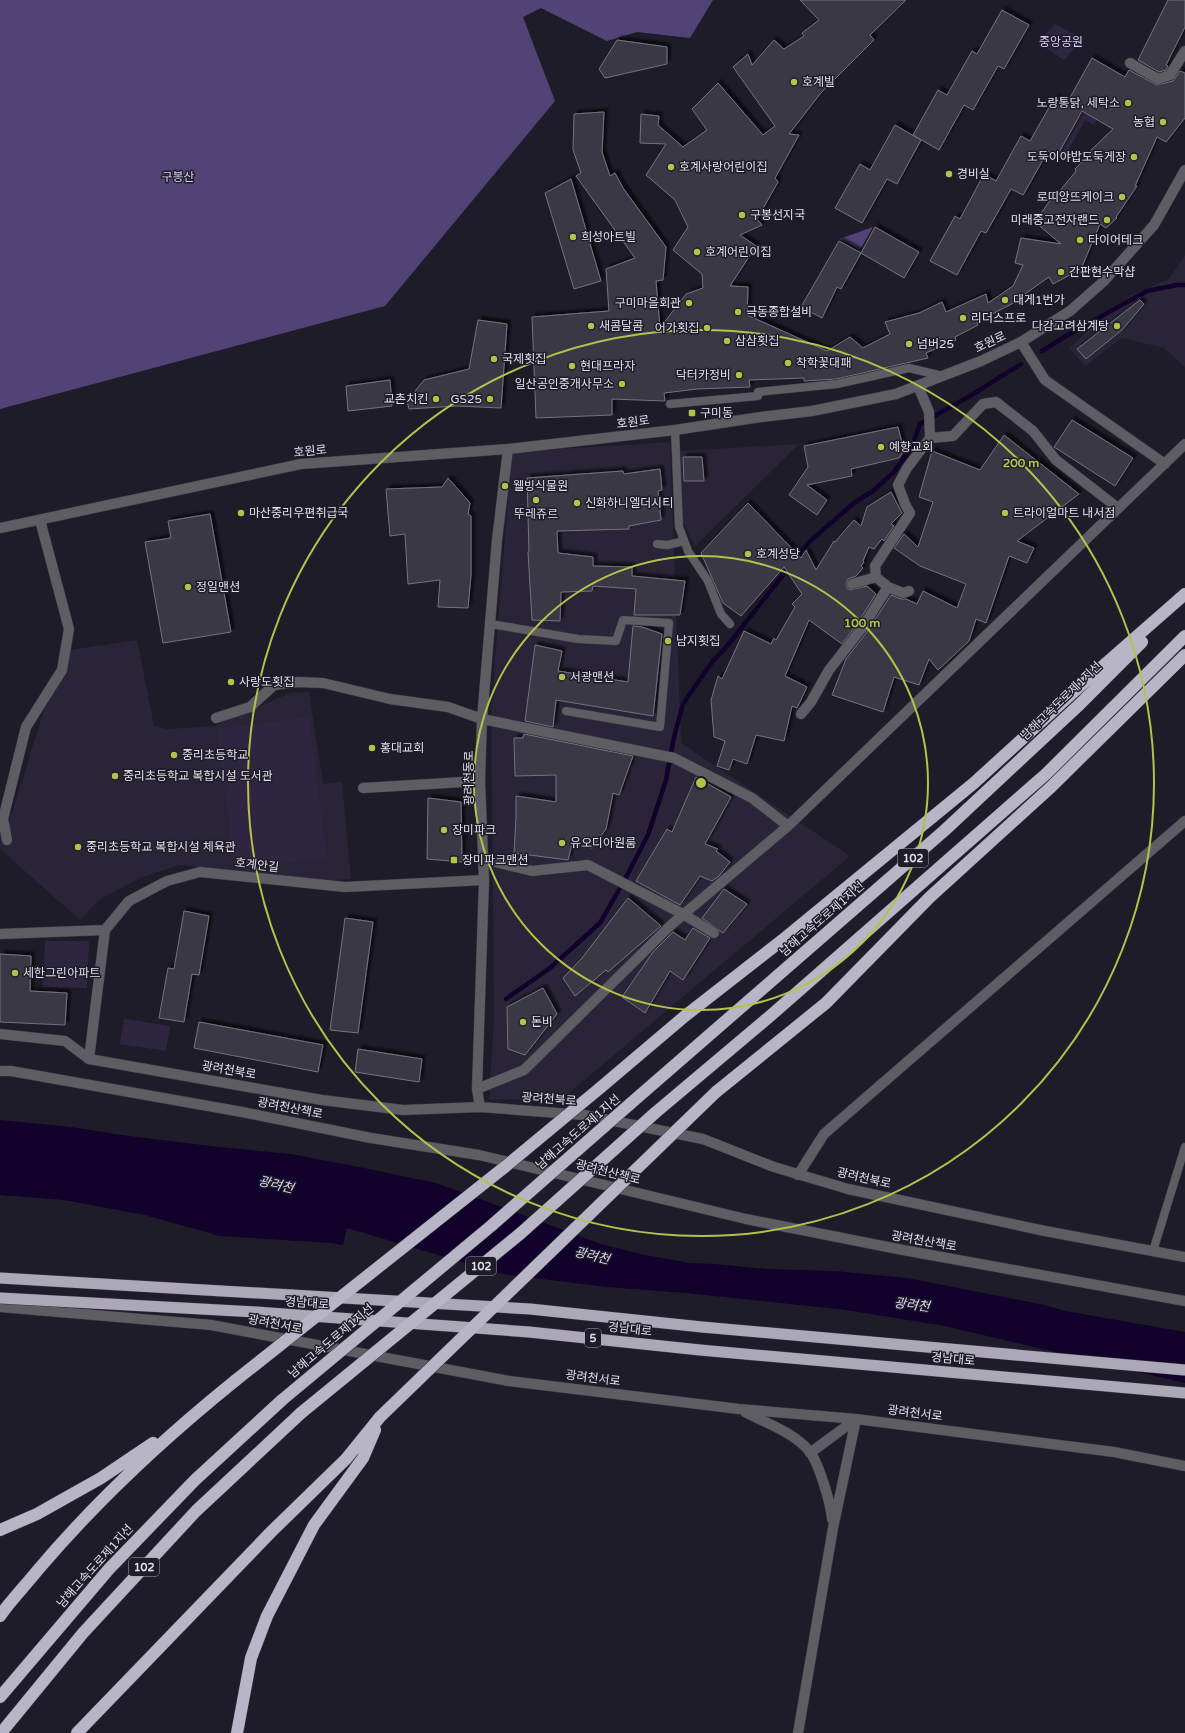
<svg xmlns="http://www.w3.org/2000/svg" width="1185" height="1733" font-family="'Varela Round','Noto Sans KR',sans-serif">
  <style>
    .built { fill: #292437 }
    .green { fill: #2e2641 }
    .forest { fill: #514375 }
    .water { fill: #11012b }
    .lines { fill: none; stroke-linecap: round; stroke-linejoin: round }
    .stream { stroke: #11012b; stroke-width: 4.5 }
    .building { fill: #3a3745; stroke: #757281; filter: url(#shadow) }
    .service-casing { stroke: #3a3744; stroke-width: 9 }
    .pedestrian-casing { stroke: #3a3744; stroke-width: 11 }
    .minor-casing { stroke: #3a3744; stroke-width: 11 }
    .tertiary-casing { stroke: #3a3744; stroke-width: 11 }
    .motorway-casing { stroke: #3a3744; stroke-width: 13 }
    .service { stroke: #5e5d64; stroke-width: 8 }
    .pedestrian { stroke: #5e5d64; stroke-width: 10 }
    .minor { stroke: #5e5d64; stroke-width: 10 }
    .tertiary { stroke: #5e5d64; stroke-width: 10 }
    .motorway { stroke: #b8b5c6; stroke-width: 12 }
    .trunk-bridge-casing { stroke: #3a3744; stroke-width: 12; stroke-linecap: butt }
    .motorway-bridge-casing { stroke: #3a3744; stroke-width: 13; stroke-linecap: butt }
    .trunk-bridge { stroke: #aca8b8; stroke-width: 11 }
    .motorway-bridge { stroke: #b8b5c6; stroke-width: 12 }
    .ring { fill: none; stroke: #b4c24a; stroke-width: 2 }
    .poi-dot { fill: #b4c24a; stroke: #1f1c29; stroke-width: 1.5 }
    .labels { text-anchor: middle; stroke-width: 3; stroke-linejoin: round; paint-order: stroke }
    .shield { fill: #1f1c29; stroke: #a7a4af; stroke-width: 1 }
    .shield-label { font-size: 11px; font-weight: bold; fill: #e1dfe8 }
    .park-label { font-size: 12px; fill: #d8cdfd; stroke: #1f1c29 }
    .poi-label { font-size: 12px; fill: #e1dfe8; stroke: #1f1c29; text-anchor: start }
    .street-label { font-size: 12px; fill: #e1dfe8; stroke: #1f1c29 }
    .water-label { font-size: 13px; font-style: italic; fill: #ddd6f6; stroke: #1f1c29 }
    .centre { fill: #b4c24a; stroke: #1f1c29; stroke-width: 2 }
    .ring-label { font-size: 12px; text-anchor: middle; font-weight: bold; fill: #b4c24a; stroke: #1f1c29; stroke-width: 3; stroke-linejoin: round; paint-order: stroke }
  </style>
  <defs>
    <filter id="shadow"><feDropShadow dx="3.5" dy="-3.5" stdDeviation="1" flood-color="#0009"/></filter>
  </defs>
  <rect width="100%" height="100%" fill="#1f1c29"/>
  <path class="built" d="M1185,255v112l-21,-19 -42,-10 -37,28 -16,-18 46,-41 19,-13 35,-15z
    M670,442l11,301 169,113 -287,242 -74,2 5,-81 -3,-312 21,-255z
    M799,444l-104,102 -12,-24 -3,-71z
    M137,640l17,86 13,3 48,-3 75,-33 19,-1 14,92 19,-2 9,97 -36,2 -136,-16 -39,13 -41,22 -19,20 -80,-71v-17l12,-19 44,-141 14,-22z"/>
  <path class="green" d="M1055,24l28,15 -19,21 -26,-17z
    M1122,75l-28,50 -9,-5 -22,39 -6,-3 25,-44 12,6z
    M309,717l18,141 -92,11 -18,-140z
    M45,941h44l-2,47 -44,-1z
    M124,1019l46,7 -4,25 -46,-7z"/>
  <path class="forest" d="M0,0h713l-23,38 -53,-6 -30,9 -66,-33 -18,9 32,84 -170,205 -385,103z
    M873,227l-13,23 -21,-11z"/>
  <path class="water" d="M0,1120l71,7 50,8 98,12 72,7 73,14 72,15 165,61 44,11 45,8 24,1 52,5 69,2 72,7 133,26 25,7 120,21v51l-240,-57 -99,-16 -160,-17 -79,-6 -105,-13 -155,-46 -4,17 -11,-2 -112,-7 -75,-21 -81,-15 -64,-5z"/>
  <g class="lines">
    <path class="stream" d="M1042,351l24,-15 81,-45 30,-6h8
      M796,559l12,-16 46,-40 19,-12 21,-19 18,-25 8,-23 50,-28 51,-32
      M506,999l44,-31 50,-45 23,-40 25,-48 18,-55 8,-43 9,-33 29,-42 16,-17 62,-79"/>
  </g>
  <path class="building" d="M800,0h106l-36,35 4,5 -54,54 -31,40 10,1 -24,43 3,4 -21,37 5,6 -22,10 16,11 -26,40 18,1 -1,28 80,36 23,-14 13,11 27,-14 -5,-12 34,-9 23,-11 4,10 40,-18 2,9 25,-17 10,-21 -8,-2 6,-25 40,6 -26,-22 21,-30 2,1 18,-22 -1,-2 16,-16 -2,-1 24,-23 -31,-18 -25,45 -9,-5 -25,44 -12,-6 -25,44 -5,-2 -24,44 -27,-14 25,-45 5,3 24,-45 12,7 25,-45 9,5 25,-44 12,6 25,-45 33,19 4,-7 28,15 16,-4 7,-10 5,2v45l-19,24 -9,-5 -22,49h2l-21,31 1,1 -11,10 -6,-4 -19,45 -28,15 -4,-7 -27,19 1,2 -46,24 1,3 -23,12 1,3 -30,13 2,5 -92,21 -32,2v-3l-55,2 1,7 -53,2 -33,4 1,8 -53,-2v16l-76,3 -4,-101 77,-6 -3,-42 29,-11 -59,-82 5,-3 -8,-23 1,-36 30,-2 -2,40 8,24 5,-3 8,15 43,59 -3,33 -7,1 4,47 26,-34 17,-6 -1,-14 -29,-24 15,-23 -13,-27 -29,-25 20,-31 -26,-1 1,-29 18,2 -1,9 25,22 24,-17 -15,-21 26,-26 45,52 12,-9 -42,-59 15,-13 4,11 22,-25 10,9 20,-13 -2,-3 17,-13z
    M1168,0h17v27l-19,38 2,1 -2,4 -7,2 -21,-12z
    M1002,10l27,15 -25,44 -6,-3 -25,44 -9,-5 -25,45 -26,-15 25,-45 9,5 25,-44 5,3z
    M617,40l50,7v17l-62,14 -6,-9z
    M895,125l26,15 -24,44 -10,-5 -25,44 -27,-15 25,-44 10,6z
    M571,179l30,102 -27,8 -29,-96z
    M875,227l44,25 -15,26 -43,-25z
    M839,241l22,12 -20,36 -4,-2 -15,31 -21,-11z
    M1140,300l4,4 -22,26 -36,29 -9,-10z
    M478,320l29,4 -6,84 -44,-2 -48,3 -2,-8 17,-21 45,-11z
    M390,380l2,26 -44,5 -2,-25z
    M1072,420l61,38 -18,28 -61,-39z
    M898,427l6,24 -5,7 -48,11 1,7 -45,9 20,15 -10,15 -28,-20 19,-28 -4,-21z
    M1004,435l75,59 -62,47 17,7 -7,15 -18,-7 -23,67 -10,-4 -7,22 -31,29 -9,-11 -10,26 -25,-8 -11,35 -51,-17 14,-36 21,-27 24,-37 10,4h5l11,5 6,-13 34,17 9,-24 -46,-18 -26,-18 10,-14 14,13 15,-45 -14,-5 13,-46 48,19z
    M683,457h19l2,24h-20z
    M660,469l2,21 -4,1 3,29 -32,6v3l-72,2 1,22 35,4v9l39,1v9l53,5 -5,34h-46l2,-26 -43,-3 -1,5 -31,1 -1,29 -28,-1 -4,-68h1l-2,-74 96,-7 1,3z
    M448,478l22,25 -2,11 3,2v59l-3,33 -30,-1 2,-27 -32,4 -3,-50 -15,2 -4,-47 56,-2z
    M891,492l11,21 -11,11 3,2 -10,15 -2,-2 -8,10 -5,-2 -6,14 1,1 -3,4 2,2 -7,8 -8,3 -2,4 1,5 3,2 17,-4 9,8 -19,30 -15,20 -33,-24 -24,56 22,11 -10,21 -5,-2 -8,35 -28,-6 -9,29 -14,-5 -4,11 -12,-4 8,-25 -11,-4 -3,-37 7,-24 4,3 22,-48 27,13 3,-6 2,2 19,-33 -3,-3 10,-10 -18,-27 -43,49 -18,-13 -22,-50 47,-50 53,55 5,-8 10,20 18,-29 1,1 19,-22 7,6 6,-19z
    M210,514l21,118 -68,11 -18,-101 26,-4 -3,-17z
    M633,626l9,1 20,7 -9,82 -97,-16 -3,27 -28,-6 10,-76 27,6 -4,20 70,11z
    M524,734l109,22 -14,39 -6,-2 -7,36 -14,19 -20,-4 -4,16 -54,-7 2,-36v-21l40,6v-27l-41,1 -1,-38h9z
    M696,777l35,20 -26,47 13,5 -2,2 14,11 -11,14 -7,5 -12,-5 -20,29 -44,-24 31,-52 5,3z
    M428,798l33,4 1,60 -35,-3z
    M724,889l23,15 -24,29 -21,-15z
    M628,898l33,28 -53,46 -2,-2 -31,26 -12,-18 19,-20z
    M184,911l25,5 -10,59 -7,-1 -8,48 -25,-4 9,-50 6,1z
    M345,918l28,4 -15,111 -28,-3z
    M693,928l17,10 -27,42 -13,-9 -25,42 -23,-16 31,-45 20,-20 12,8z
    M0,954l31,2 -1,35 37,2 -2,32 -65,-3z
    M543,988l14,26 -32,41 -17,-6 -1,-42z
    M199,1022l124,23 -5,27 -124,-24z
    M358,1049l64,10 -3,23 -64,-10z"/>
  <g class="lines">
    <defs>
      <path id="service" d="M758,392l79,-8 72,-16 34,8
        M670,404l88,-8
        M675,430l4,97 9,24 20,30 13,33 9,10
        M657,544l11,1 16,-4
        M491,624l87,15 38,2 7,-21 46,3 -9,104 -94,-16
        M1153,1251l32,-104"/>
      <path id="pedestrian" d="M0,1071h11l231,41 129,26 108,17 267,64 157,31 282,51"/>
      <path id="minor" d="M1130,63l28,16 12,-4 15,-24
        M1021,342l24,38 120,84
        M930,438l23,-2 30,-32 13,-2 37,29 23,29 62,48
        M852,584l24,-7
        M888,587l15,6 6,-2
        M801,714l10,-12 18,-32 33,-42 26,-41 -12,-10 -1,-11 35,-53 -5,-9 -7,-19 9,-17 23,-30 -1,-26 -11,-26
        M216,718l34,-11 24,-22 24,-3 25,1 67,16 58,8 34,12 192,39 78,40 36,28
        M363,788l117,-7
        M7,840l-4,-21 23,-92 36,-57 7,-41 -29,-109
        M483,859l49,12 56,-6 95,49 31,19
        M0,934l105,-4 24,-29 38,-20 33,-9 145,15 139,-7
        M89,1059l16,-129
        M477,1089l47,-19 147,-145 117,-99 397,-382
        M798,1175l26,-41 361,-313"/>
      <path id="tertiary" d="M0,528l301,-64 207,-15 167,-19 86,-13 51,-6 84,-17 85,-33 40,-19 49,-31 34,-30 50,-56 31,-55
        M0,1034l65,7 24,18 233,41 81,10 77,-3 104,8 119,24 71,28 74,22 197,42 140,26
        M480,1107l-3,-18 7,-209 -4,-99 2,-62 15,-179 11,-91
        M0,1307l211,18 298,56 230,28 117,10 258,33 71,14
        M745,1412c21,11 50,21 65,40 9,12 21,52 22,67
        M810,1453l46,-34
        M798,1733l35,-205 23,-109"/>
      <path id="motorway" d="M600,1088l85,-72 100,-78 189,-155 105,-96 106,-93
        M716,1092l110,-89 104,-106 121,-110 134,-132
        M630,1104l315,-274 135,-126 62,-62
        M655,1113l114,-96 277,-243 139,-138
        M0,1530l37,-16 64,-36 52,-35
        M0,1616c11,-16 25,-30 37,-45 60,-71 127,-133 199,-191
        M0,1697l109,-128 86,-89 87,-80
        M1,1733l82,-100 113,-122 105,-98
        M77,1733l194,-201 75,-73 34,-42
        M237,1733l14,-75 16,-42 47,-91 49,-67 12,-28"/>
    </defs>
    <use href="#service" class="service-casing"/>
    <use href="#pedestrian" class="pedestrian-casing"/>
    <use href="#minor" class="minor-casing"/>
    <use href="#tertiary" class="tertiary-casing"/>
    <use href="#motorway" class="motorway-casing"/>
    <use href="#service" class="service"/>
    <use href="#pedestrian" class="pedestrian"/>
    <use href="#minor" class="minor"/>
    <use href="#tertiary" class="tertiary"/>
    <use href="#motorway" class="motorway"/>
    <defs>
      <path id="trunk-bridge" d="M0,1278l530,31 172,18 483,43
        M0,1298l256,14 273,20 171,18 485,43"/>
      <path id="motorway-bridge" d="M236,1380l270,-214 94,-78
        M282,1400l209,-174 139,-122
        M301,1413l220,-180 134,-120
        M380,1417l336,-325"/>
    </defs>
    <use href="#trunk-bridge" class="trunk-bridge-casing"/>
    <use href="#motorway-bridge" class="motorway-bridge-casing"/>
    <use href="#trunk-bridge" class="trunk-bridge"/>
    <use href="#motorway-bridge" class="motorway-bridge"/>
  </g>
  <g class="ring">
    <circle cx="701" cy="783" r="227"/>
    <circle cx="701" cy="783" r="453"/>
  </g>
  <g class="poi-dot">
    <circle cx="794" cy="82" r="4"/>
    <circle cx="1128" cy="103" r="4"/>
    <circle cx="1163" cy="122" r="4"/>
    <circle cx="1134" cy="157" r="4"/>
    <circle cx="671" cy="167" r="4"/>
    <circle cx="949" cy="174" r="4"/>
    <circle cx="1122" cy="197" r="4"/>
    <circle cx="742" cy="215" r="4"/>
    <circle cx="1107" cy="220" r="4"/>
    <circle cx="573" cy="237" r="4"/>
    <circle cx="1080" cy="240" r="4"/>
    <circle cx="697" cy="252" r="4"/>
    <circle cx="1061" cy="272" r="4"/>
    <circle cx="1005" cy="300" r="4"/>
    <circle cx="689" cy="303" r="4"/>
    <circle cx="738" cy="312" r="4"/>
    <circle cx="963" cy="318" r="4"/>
    <circle cx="591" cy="326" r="4"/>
    <circle cx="1117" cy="326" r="4"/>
    <circle cx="707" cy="328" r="4"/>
    <circle cx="727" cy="341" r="4"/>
    <circle cx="909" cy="344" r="4"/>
    <circle cx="494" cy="359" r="4"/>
    <circle cx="788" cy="363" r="4"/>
    <circle cx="572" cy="366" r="4"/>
    <circle cx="739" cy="375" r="4"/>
    <circle cx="622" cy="384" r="4"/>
    <circle cx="436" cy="399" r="4"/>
    <circle cx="490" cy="399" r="4"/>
    <rect x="688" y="409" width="8" height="8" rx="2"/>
    <circle cx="881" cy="447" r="4"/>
    <circle cx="505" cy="486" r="4"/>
    <circle cx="536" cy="500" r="4"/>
    <circle cx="577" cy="503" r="4"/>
    <circle cx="241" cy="513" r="4"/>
    <circle cx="1005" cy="513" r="4"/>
    <circle cx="748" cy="554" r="4"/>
    <circle cx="188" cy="587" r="4"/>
    <circle cx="668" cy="641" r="4"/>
    <circle cx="562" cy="677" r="4"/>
    <circle cx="231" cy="682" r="4"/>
    <circle cx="372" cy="748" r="4"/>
    <circle cx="174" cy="755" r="4"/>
    <circle cx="115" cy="776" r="4"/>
    <circle cx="444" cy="830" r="4"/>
    <circle cx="562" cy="843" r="4"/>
    <circle cx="78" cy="847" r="4"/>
    <rect x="450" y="856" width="8" height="8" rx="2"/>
    <circle cx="15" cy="973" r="4"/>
    <circle cx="523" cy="1022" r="4"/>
  </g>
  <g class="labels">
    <g class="shield">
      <rect x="898" y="849" width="30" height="18" rx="3"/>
      <rect x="466" y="1257" width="30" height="18" rx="3"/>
      <rect x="585" y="1329" width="16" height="18" rx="3"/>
      <rect x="129" y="1558" width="30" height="18" rx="3"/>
    </g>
    <g class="shield-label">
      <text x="913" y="862">102</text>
      <text x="481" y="1270">102</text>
      <text x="593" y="1342">5</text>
      <text x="144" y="1571">102</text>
    </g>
    <g class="park-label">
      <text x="1061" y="46">중앙공원</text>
      <text x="178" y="181">구봉산</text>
    </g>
    <g class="poi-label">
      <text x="802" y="86">호계빌</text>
      <text x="1120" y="107" text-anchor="end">노랑통닭, 세탁소</text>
      <text x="1155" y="126" text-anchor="end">농협</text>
      <text x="1126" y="161" text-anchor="end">도둑이야밥도둑게장</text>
      <text x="679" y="171">호계사랑어린이집</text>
      <text x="957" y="178">경비실</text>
      <text x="1114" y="201" text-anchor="end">로띠앙뜨케이크</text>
      <text x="750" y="219">구봉선지국</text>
      <text x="1099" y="224" text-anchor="end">미래중고전자랜드</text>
      <text x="581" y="241">희성아트빌</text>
      <text x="1088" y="244">타이어테크</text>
      <text x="705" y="256">호계어린이집</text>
      <text x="1069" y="276">간판현수막샵</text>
      <text x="1013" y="304">대게1번가</text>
      <text x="681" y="307" text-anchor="end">구미마을회관</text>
      <text x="746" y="316">극동종합설비</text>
      <text x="971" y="322">리더스프로</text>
      <text x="599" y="330">새콤달콤</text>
      <text x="1109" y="330" text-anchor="end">다감고려삼계탕</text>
      <text x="699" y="332" text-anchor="end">어가횟집</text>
      <text x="735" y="345">삼삼횟집</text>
      <text x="917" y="348">넘버25</text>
      <text x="502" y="363">국제횟집</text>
      <text x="796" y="367">착학꽃대패</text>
      <text x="580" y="370">현대프라자</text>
      <text x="731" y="379" text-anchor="end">닥터카정비</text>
      <text x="614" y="388" text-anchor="end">일산공인중개사무소</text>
      <text x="428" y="403" text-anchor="end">교촌치킨</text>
      <text x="482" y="403" text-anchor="end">GS25</text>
      <text x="700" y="417">구미동</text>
      <text x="889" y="451">예향교회</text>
      <text x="513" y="490">웰빙식물원</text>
      <text x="585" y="507">신화하니엘더시티</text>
      <text x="249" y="517">마산중리우편취급국</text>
      <text x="1013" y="517">트라이얼마트 내서점</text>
      <text x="536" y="518" text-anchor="middle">뚜레쥬르</text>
      <text x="756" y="558">호계성당</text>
      <text x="196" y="591">정일맨션</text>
      <text x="676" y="645">남지횟집</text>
      <text x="570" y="681">서광맨션</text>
      <text x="239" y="686">사랑도횟집</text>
      <text x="380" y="752">홍대교회</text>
      <text x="182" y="759">중리초등학교</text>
      <text x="123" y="780">중리초등학교 복합시설 도서관</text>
      <text x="452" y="834">장미파크</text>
      <text x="570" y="847">유오디아원룸</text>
      <text x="86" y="851">중리초등학교 복합시설 체육관</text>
      <text x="462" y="864">장미파크맨션</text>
      <text x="23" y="977">세한그린아파트</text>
      <text x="531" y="1026">돈비</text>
    </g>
    <g class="street-label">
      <text transform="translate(990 342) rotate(-25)" y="4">호원로</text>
      <text transform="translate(633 422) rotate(-7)" y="4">호원로</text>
      <text transform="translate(310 451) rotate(-6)" y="4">호원로</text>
      <text transform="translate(1061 701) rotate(-44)" y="4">남해고속도로제1지선</text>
      <text transform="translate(469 778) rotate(-90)" y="4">광려천동로</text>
      <text transform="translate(257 865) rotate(7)" y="4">호계안길</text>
      <text transform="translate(822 919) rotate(-41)" y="4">남해고속도로제1지선</text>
      <text transform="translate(229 1070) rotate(10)" y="4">광려천북로</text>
      <text transform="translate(549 1099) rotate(4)" y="4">광려천북로</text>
      <text transform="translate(290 1108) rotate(11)" y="4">광려천산책로</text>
      <text transform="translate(578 1132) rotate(-41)" y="4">남해고속도로제1지선</text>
      <text transform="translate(608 1172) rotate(14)" y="4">광려천산책로</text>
      <text transform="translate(864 1178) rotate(13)" y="4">광려천북로</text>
      <text transform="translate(924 1241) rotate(10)" y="4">광려천산책로</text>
      <text transform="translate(307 1303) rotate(4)" y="4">경남대로</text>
      <text transform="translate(275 1324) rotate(11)" y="4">광려천서로</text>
      <text transform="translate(630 1329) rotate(6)" y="4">경남대로</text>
      <text transform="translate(331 1341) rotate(-40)" y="4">남해고속도로제1지선</text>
      <text transform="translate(953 1359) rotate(5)" y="4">경남대로</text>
      <text transform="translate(593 1378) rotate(7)" y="4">광려천서로</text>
      <text transform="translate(915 1413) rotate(7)" y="4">광려천서로</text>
      <text transform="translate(95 1566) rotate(-48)" y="4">남해고속도로제1지선</text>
    </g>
    <g class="water-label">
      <text transform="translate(276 1184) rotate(13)" y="5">광려천</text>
      <text transform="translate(592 1255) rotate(13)" y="5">광려천</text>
      <text transform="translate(912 1304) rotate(7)" y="5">광려천</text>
    </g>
  </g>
  <circle cx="701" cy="783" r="6" class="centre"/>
  <g class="ring-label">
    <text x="1021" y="467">200 m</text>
    <text x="862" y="627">100 m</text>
  </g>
</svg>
